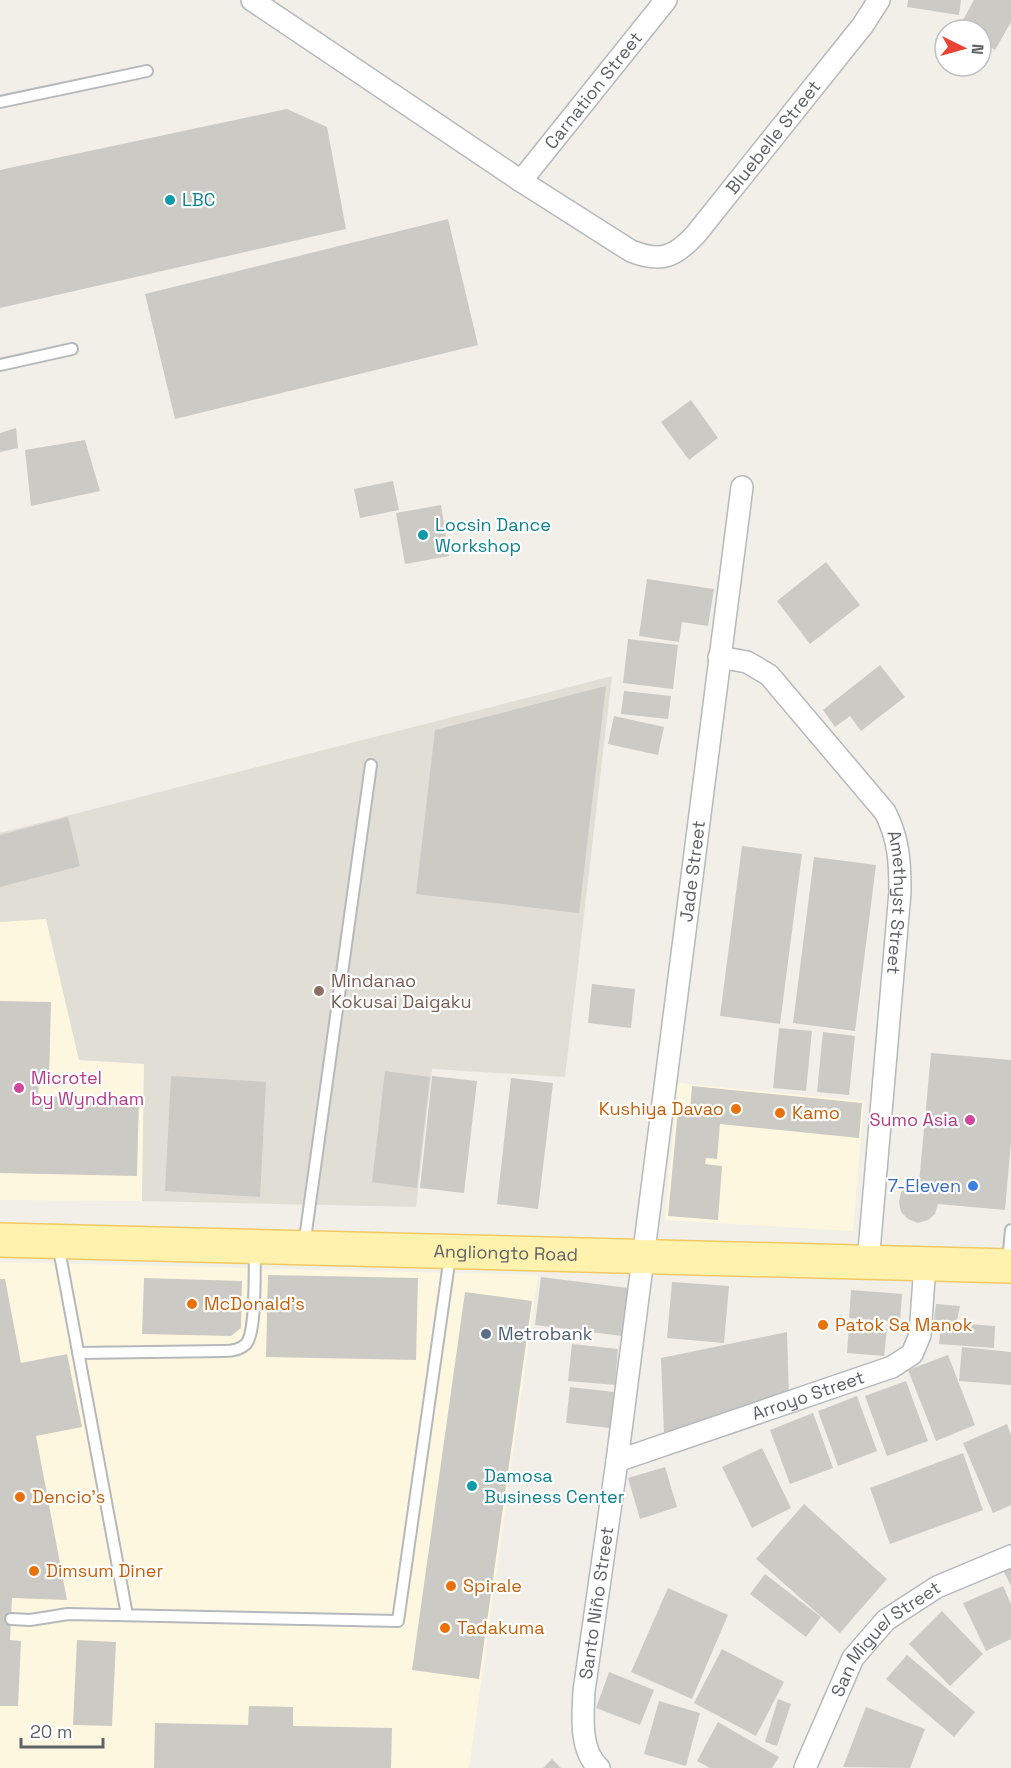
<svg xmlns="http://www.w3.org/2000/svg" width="1011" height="1768" font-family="'Space Grotesk',sans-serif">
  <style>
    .commercial { fill: #fef7e0 }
    .education { fill: #e1ded6 }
    .building { fill: #cccac5 }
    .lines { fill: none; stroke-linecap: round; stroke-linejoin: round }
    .service-casing { stroke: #b5b8bc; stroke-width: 14 }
    .minor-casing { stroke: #b5b8bc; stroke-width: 24 }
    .primary-casing { stroke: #f2c960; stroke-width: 36 }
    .service { stroke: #fff; stroke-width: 10 }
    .minor { stroke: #fff; stroke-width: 21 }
    .primary { stroke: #fff2af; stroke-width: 33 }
    .culture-dot { fill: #0f9aa8; stroke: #fff; stroke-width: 2 }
    .education-dot { fill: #8d6e63; stroke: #fff; stroke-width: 2 }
    .hotel-dot { fill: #d1479c; stroke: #fff; stroke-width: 2 }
    .food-dot { fill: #e8710a; stroke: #fff; stroke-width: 2 }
    .shop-dot { fill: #3f7fe0; stroke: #fff; stroke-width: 2 }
    .service-dot { fill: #5c6f8a; stroke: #fff; stroke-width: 2 }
    .labels { text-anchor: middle; stroke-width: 4.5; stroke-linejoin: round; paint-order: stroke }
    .street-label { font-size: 18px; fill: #5f6368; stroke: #fff }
    .culture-label { font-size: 18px; fill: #0d838f; stroke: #fff; text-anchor: start }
    .education-label { font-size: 18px; fill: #785e54; stroke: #fff; text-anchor: start }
    .hotel-label { font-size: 18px; fill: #b23c85; stroke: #fff; text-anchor: start }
    .food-label { font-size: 18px; fill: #c56008; stroke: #fff; text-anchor: start }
    .shop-label { font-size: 18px; fill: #366cbe; stroke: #fff; text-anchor: end }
    .service-label { font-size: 18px; fill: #4e5e75; stroke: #fff; text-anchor: start }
  </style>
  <rect width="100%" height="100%" fill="#f1efe8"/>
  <path class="commercial" d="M46,919l33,141 65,4 -2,137 -142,-1v-278z
    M678,1083l186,18 -11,130 -188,-11z
    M0,1262l538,13 -69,493h-469z"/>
  <path class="education" d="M612,676l-47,401 -133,-8 -16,138 -274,-6 2,-137 -65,-4 -33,-141 -46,3v-89z"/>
  <path class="building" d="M908,0h53l-2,15 -52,-8z
    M974,0h37v22l-16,28 -14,-8v-12l-23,-1z
    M287,109l40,18 19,102 -346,79v-138z
    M448,219l30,126 -303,74 -30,-125z
    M691,400l27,38 -29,22 -28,-38z
    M16,428l2,20 -18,4v-19z
    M85,440l15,51 -69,15 -6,-56z
    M393,481l6,29 -39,8 -6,-29z
    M441,505l8,51 -44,8 -9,-51z
    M826,562l34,43 -50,39 -33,-43z
    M647,579l67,10 -6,37 -26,-4 -3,20 -40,-6z
    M628,639l50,6 -5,44 -50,-6z
    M880,665l25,32 -44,34 -11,-15 -15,11 -12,-17z
    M606,686l-27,227 -163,-19 19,-164z
    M624,691l47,5 -3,23 -47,-5z
    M614,716l50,11 -6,28 -50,-11z
    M68,817l12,49 -80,21v-52z
    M742,846l60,8 -22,170 -60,-8z
    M814,857l62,8 -21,166 -62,-8z
    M592,984l43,5 -4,39 -43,-5z
    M0,1001l51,1 -2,78 -10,-1 -1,17 101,2 -2,78 -137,-3z
    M779,1028l33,3 -6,60 -33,-3z
    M823,1032l32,4 -6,59 -32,-3z
    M931,1053l80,7v82l-6,68 -67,-6 -3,10 -7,6 -10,3 -10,-4 -7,-7 -2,-10 2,-10 8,-7 10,-2z
    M385,1071l45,6 -13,111 -45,-6z
    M171,1076l95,6 -6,115 -95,-6z
    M432,1076l45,5 -13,112 -44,-5z
    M511,1078l42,5 -15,126 -41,-5z
    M692,1086l170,17 -3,35 -139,-14 -3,35 -11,-1 -1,6 17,2 -4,54 -50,-4 10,-107 12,1z
    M268,1275l150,3 -2,82 -150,-3z
    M541,1277l87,11 -6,48 -87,-11z
    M144,1278l98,3 -1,47 -10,8 -89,-2z
    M0,1279h5l16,84 46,-9 15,73 -46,9 31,164 -55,-2 -2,42 11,1 -3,65h-18z
    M672,1282l57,4 -5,57 -57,-5z
    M851,1290l51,4 -2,28 -51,-4z
    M465,1292l67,9 -53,378 -67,-9z
    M936,1304l24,2 -3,15 -23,-1z
    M941,1322l54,4 -1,22 -55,-4z
    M849,1326l38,3 -3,27 -37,-3z
    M787,1332l2,66 -125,37 -3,-77z
    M572,1344l46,5 -3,36 -47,-4z
    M962,1347l49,5v33l-52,-4z
    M948,1355l27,70 -39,16 -28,-71z
    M906,1381l22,60 -41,15 -22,-60z
    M570,1387l44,5 -4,36 -44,-5z
    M857,1396l20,55 -39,15 -20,-55z
    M813,1413l20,55 -43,16 -20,-54z
    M1007,1424l4,11v70l-18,8 -30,-70z
    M762,1448l29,60 -39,20 -30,-61z
    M963,1453l20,57 -93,34 -20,-56z
    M665,1467l12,40 -37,12 -12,-41z
    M804,1504l83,75 -47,54 -84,-74z
    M1011,1567v19l-8,-16z
    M765,1574l56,43 -15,20 -56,-43z
    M1003,1586l8,18v35l-25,12 -23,-48z
    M668,1588l60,27 -36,84 -61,-27z
    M942,1611l41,43 -33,32 -41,-42z
    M77,1640l39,2 -4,84 -39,-1z
    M722,1649l62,33 -28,54 -62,-33z
    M907,1655l68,57 -21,25 -68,-58z
    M609,1672l45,18 -14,35 -44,-17z
    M778,1699l13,5 -14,42 -12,-4z
    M659,1701l41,12 -14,53 -42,-12z
    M249,1706l44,1v19l99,2 -1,40h-237l1,-45 93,2z
    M866,1707l59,22 -15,39 -67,-1z
    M718,1722l61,35 -7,11h-62l-13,-7z
    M552,1759l9,9h-18z"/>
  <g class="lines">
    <defs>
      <path id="service" d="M0,102l147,-31
        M0,365l72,-16
        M58,1244l69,371
        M304,1246l67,-481
        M1008,1262l3,-32
        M78,1353l146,-2c8,0 16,-1 22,-7 11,-13 8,-75 9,-95
        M11,1619l19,1 38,-6 330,7 52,-365"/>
      <g id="minor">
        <path id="s1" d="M252,0l269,181 110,70c30,12 44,6 65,-17l167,-209 16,-25"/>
        <path id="s2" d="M521,181l145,-181"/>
        <path id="s3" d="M719,657l28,5 22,13 116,137c14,27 15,50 15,80l-32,371"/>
        <path id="s4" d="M617,1461l275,-94 20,-13 8,-19 5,-71"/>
        <path id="s5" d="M599,1768c-20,-18 -16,-53 -15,-77l33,-230 125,-974"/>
        <path id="s6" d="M805,1768l48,-110 33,-38 51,-33 74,-31"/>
      </g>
      <g id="primary">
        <path id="s7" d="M0,1240l1011,26"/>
      </g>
    </defs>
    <use href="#service" class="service-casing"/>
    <use href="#minor" class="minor-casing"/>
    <use href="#primary" class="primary-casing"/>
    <use href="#service" class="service"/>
    <use href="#minor" class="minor"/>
    <use href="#primary" class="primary"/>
  </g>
  <g class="culture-dot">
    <circle cx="170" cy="200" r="6"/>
    <circle cx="423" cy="535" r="6"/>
    <circle cx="472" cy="1486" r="6"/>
  </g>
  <circle class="education-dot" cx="319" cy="991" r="6"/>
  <g class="hotel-dot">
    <circle cx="19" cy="1088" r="6"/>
    <circle cx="970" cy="1120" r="6"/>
  </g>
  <g class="food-dot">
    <circle cx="736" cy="1109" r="6"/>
    <circle cx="780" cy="1113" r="6"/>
    <circle cx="192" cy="1304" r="6"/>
    <circle cx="823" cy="1325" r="6"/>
    <circle cx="20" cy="1497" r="6"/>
    <circle cx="34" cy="1571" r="6"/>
    <circle cx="451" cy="1586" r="6"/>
    <circle cx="445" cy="1628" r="6"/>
  </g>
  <circle class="shop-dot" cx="973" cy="1186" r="6"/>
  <circle class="service-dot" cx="486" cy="1334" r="6"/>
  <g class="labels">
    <g class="street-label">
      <text dy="6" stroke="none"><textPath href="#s2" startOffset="116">Carnation Street</textPath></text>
      <text dy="6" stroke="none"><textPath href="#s1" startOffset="652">Bluebelle Street</textPath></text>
      <text dy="6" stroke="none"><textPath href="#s5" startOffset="908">Jade Street</textPath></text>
      <text dy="6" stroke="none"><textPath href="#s3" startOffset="326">Amethyst Street</textPath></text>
      <text dy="6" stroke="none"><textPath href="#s7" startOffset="506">Angliongto Road</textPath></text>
      <text dy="6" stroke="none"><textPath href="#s4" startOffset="202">Arroyo Street</textPath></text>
      <text dy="6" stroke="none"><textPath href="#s5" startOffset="170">Santo Niño Street</textPath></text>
      <text dy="6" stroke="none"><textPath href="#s6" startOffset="156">San Miguel Street</textPath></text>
    </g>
    <g class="culture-label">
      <text x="182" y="206">LBC</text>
      <text x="435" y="531">Locsin Dance<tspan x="435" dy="21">Workshop</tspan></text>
      <text x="484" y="1482">Damosa<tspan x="484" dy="21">Business Center</tspan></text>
    </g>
    <g class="education-label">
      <text x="331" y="987">Mindanao<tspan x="331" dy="21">Kokusai Daigaku</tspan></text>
    </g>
    <g class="hotel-label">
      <text x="31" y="1084">Microtel<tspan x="31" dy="21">by Wyndham</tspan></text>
      <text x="958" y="1126" text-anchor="end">Sumo Asia</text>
    </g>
    <g class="food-label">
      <text x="724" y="1115" text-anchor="end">Kushiya Davao</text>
      <text x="792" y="1119">Kamo</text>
      <text x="204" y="1310">McDonald's</text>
      <text x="835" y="1331">Patok Sa Manok</text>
      <text x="32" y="1503">Dencio's</text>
      <text x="46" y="1577">Dimsum Diner</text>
      <text x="463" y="1592">Spirale</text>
      <text x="457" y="1634">Tadakuma</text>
    </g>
    <g class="shop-label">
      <text x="961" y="1192">7-Eleven</text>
    </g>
    <g class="service-label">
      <text x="498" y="1340">Metrobank</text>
    </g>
  </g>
  <g transform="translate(963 48) rotate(95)"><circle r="28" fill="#ffffff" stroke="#bfc1c3" stroke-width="1.5"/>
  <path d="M0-4.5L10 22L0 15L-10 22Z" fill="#ea4335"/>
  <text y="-9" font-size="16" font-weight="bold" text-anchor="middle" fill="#5f6368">N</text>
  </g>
  <path d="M21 1738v9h82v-9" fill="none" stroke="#5f6368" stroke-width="3"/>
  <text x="30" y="1738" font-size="18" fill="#5f6368" stroke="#ffffff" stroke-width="4.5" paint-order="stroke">20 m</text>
</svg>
